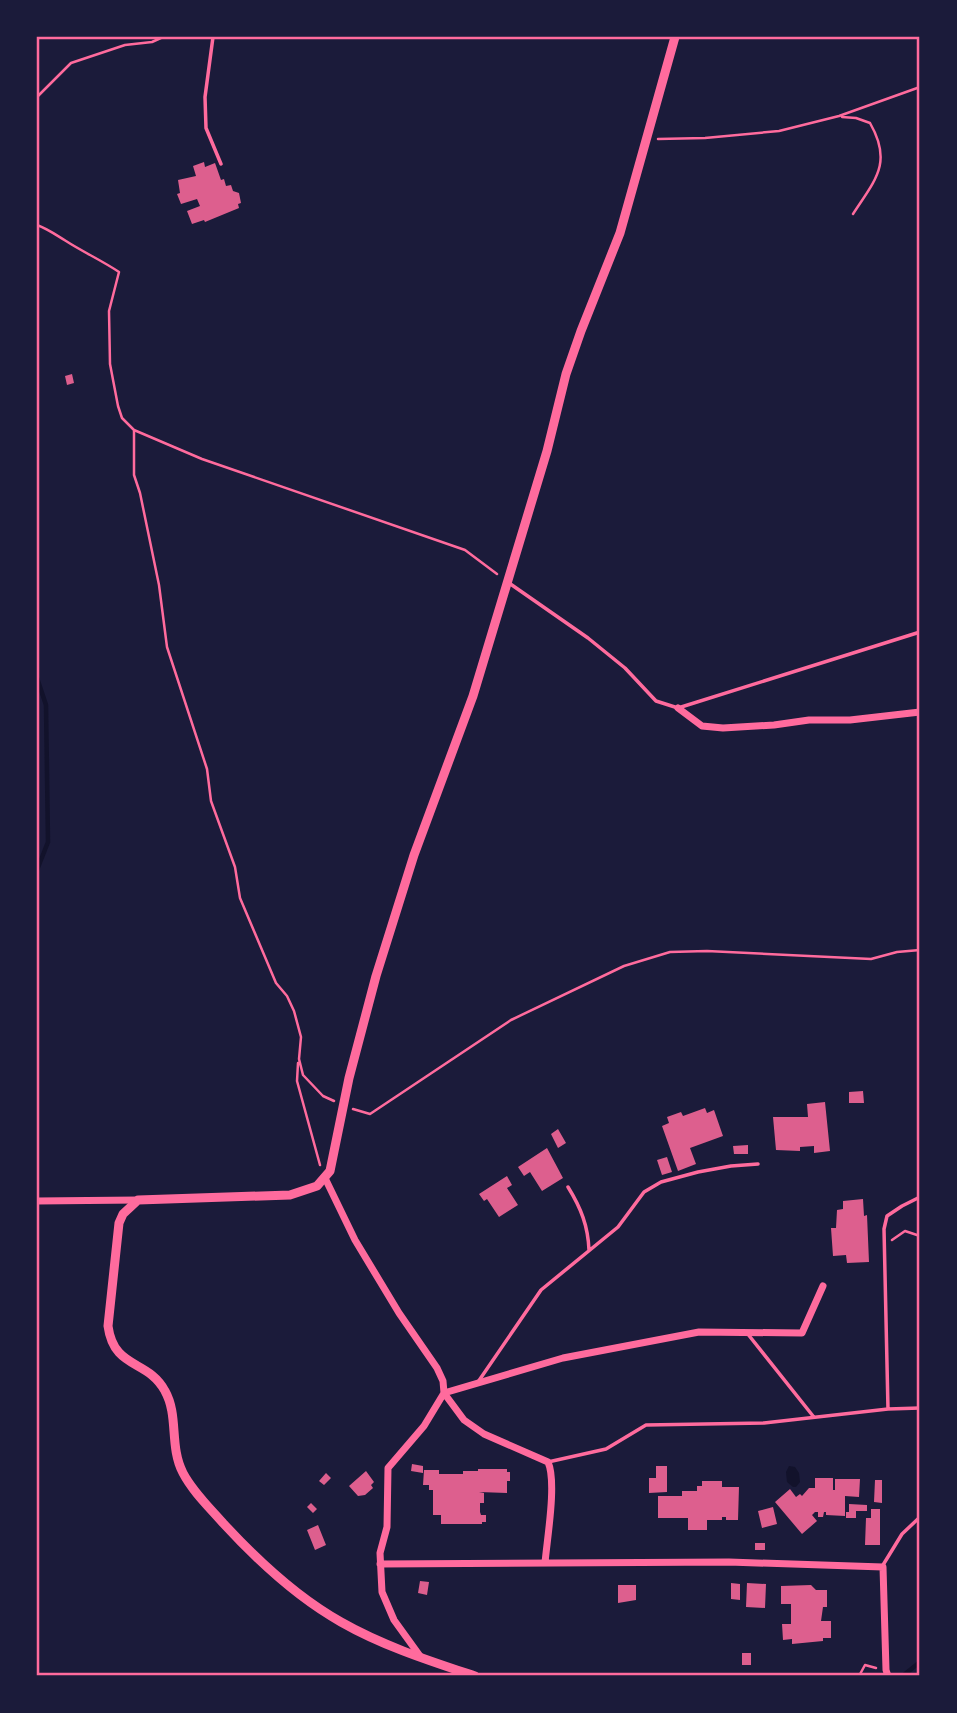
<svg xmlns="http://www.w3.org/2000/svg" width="957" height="1713" font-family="'Asap Condensed',sans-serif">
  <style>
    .water { fill: #12122b }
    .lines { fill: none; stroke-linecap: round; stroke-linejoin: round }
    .stream { stroke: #12122b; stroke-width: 4.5 }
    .building { fill: #dd5f8e }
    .path { stroke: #ff6b9d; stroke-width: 2.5 }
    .service { stroke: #ff6b9d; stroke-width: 3.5 }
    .minor { stroke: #ff6b9d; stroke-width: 7 }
    .tertiary { stroke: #ff6b9d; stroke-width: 9 }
    .neatline { fill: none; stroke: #ff6b9d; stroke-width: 2.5 }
  </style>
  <rect width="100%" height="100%" fill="#1b1b3a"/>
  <path class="water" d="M789,1466l6,1 4,6 1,9 -4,5h-3l-6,-5 -1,-10z"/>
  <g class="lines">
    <path class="stream" d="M37,678l9,27 2,137 -11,28
      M905,1674l15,-12"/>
  </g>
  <path class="building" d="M204,162l1,5 10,-4 6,17 3,-1 2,7 5,-1 2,6 6,2 2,10 -3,1 1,4 -34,14 -1,-2 -12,4 -5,-13 13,-5 -3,-7 -16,5 -4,-10 3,-1 -2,-13 18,-4 -3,-10z
    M72,374l2,9 -7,2 -2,-9z
    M863,1091l1,12h-15v-11z
    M825,1102l5,49 -16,2v-7l-14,1v4l-24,-1 -3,-33h35l-1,-13z
    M705,1108l2,5 7,-3 9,26 -33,12 6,16 -18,7 -16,-45 7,-3 -2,-6 14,-5 2,4z
    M558,1129l8,14 -8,5 -7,-14z
    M748,1145v9h-14l-1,-8z
    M547,1148l16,30 -21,13 -12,-19 -6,4 -6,-9z
    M667,1157l5,15 -10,3 -5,-15z
    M507,1176l5,9 -5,3 11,17 -19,12 -12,-18 -3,2 -5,-7z
    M863,1199l1,17 3,-1 2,47 -22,1 -1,-8 -13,1 -2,-28h5l1,-18 6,-1v-8z
    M412,1464l11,2v7l-12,-2z
    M656,1466h11v26l-18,1v-15h7z
    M478,1469h29v3h3v9h-3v12l-28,-1 5,1v10h-4v9l1,3h5v7h-4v2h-41v-9h-8v-25h-4v-5h-6l1,-15h15v4h24v-3h15z
    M366,1471l8,11 -3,3 2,3 -8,7 -7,1 -9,-10z
    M326,1473l5,5 -7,7 -5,-4z
    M815,1478h18v12h2v-11h25l-1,18 -14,-1v20l-19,-1v-3h-2l-1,5h-5v-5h-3l-3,3 5,6 -15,13 -27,-32 15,-13 6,8 4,-3 2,2 7,-8h6z
    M875,1480h7v23l-8,-1z
    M702,1481h20v6h17l-1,33h-12v-3h-4v3h-15v10h-19v-12h-30v-22h24v-5h15v-5h5z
    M311,1503l6,6 -4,4 -6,-6z
    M849,1504l18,1v6h-11v7h-10v-6h3z
    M773,1507l4,17 -15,4 -4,-17z
    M871,1509h9v36h-15l1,-27h5z
    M318,1525l8,20 -11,5 -8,-20z
    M755,1543h10v7h-10z
    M420,1581l9,1 -2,13 -9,-2z
    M731,1583l9,1v16l-9,-1z
    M747,1583l19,1 -1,24 -19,-1z
    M618,1585h18v15l-18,3z
    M811,1585l5,5h11v17h-4l-2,14h10v17h-8v3l-31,3v-5l-9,1 -1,-16h9v-20h-10v-18z
    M742,1653h9v12h-9z"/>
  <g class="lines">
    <path class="path" d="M37,97l34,-34 54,-18 27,-3 11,-5
      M842,117l14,1 14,5c23,40 5,57 -17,91
      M658,139l47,-1 74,-7 60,-15 81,-29
      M37,225c11,4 19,10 29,16 17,11 35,19 53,31l-10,39 1,53 8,42 4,12 12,12v45l6,18 19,92 8,62 40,122 4,32 24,66 5,31 36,85 11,13 7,15 7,26 -2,22 4,16 20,21 11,5
      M134,430l68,29 263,91 32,24
      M298,1063l-1,18 23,84
      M353,1109l17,5 141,-94 113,-54 46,-14 37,-1 164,8 26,-7 23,-2
      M892,1240l13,-9 15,5
      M859,1676l6,-11 11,3"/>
    <path class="service" d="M213,37l-8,60 1,31 15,36
      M509,583l79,55 37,30 31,33 22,7 242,-76
      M568,1187c13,21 20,39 21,63
      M747,1333l66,83
      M478,1382l63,-92 77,-63 26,-35 17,-10 37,-10 33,-6 27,-2
      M888,1409l-4,-180 3,-13 15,-10 18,-9
      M548,1462l58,-13 40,-24 118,-2 124,-14 32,-1
      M883,1565l19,-31 18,-17"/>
    <path class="minor" d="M678,708l24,18 21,2 51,-3 35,-5h41l70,-8
      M325,1178l30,62 44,73 38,55 6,13 1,12 20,27 20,14 64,28c9,20 -1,77 -3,101
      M37,1201l101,-1
      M380,1564l349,-2 154,5 3,103 2,6
      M420,1656l-26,-36 -12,-28 -2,-39 7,-26 1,-59 36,-42 20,-33 119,-35 136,-26 103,1 21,-47"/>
    <path class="tertiary" d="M475,1676c-45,-15 -92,-30 -134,-54 -43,-24 -84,-62 -118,-99 -14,-16 -30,-31 -40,-50 -14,-27 -4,-57 -18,-82 -17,-32 -51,-21 -57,-65l11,-103 4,-9 15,-14 152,-5 27,-9 13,-15 19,-93 27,-102 38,-121 59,-159 74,-245 19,-77 15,-43 39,-98 55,-196"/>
  </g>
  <rect width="957" height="1713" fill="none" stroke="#1b1b3a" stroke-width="77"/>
  <rect x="38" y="38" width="880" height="1636" class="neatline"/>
</svg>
